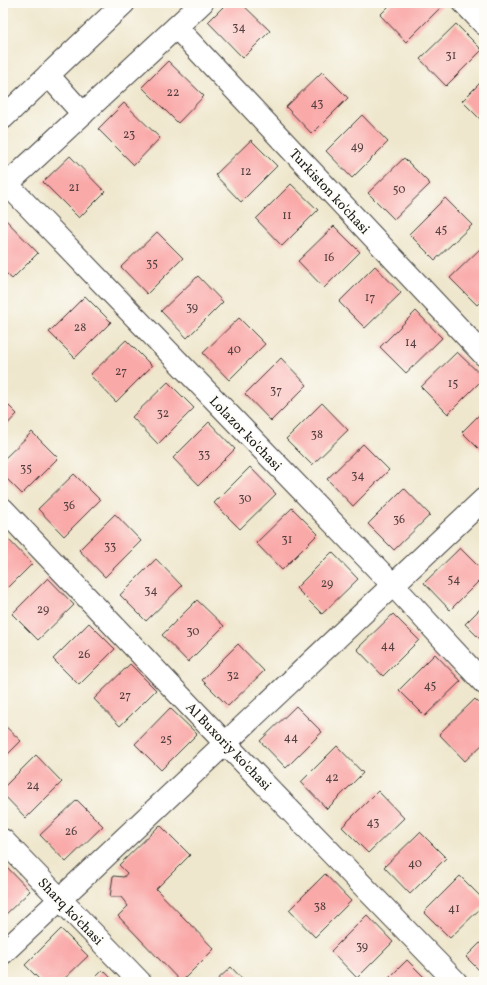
<svg xmlns="http://www.w3.org/2000/svg" width="487" height="985" font-family="Vollkorn,serif">
  <style>
    .building { fill: #f9a9a8 }
    .lines { fill: none; stroke-linecap: round; stroke-linejoin: round }
    .minor-casing { stroke: #3c3a37; stroke-width: 24 }
    .minor { stroke: #fff; stroke-width: 22 }
    .labels { text-anchor: middle; stroke-width: 3.5; stroke-linejoin: round; paint-order: stroke }
    .number-label { font-size: 12px; fill: #533f3f }
    .street-label { font-size: 14px; fill: #1c1c1c; stroke: #fdfcf7 }
  </style>
  <rect width="100%" height="100%" fill="#fdfcf7"/>
  <filter id="ink" filterUnits="userSpaceOnUse"><feTurbulence type="fractalNoise" baseFrequency=".025" numOctaves="2"/><feDisplacementMap in="SourceGraphic" scale="8" xChannelSelector="R" yChannelSelector="G"/><feConvolveMatrix kernelMatrix="1 2 1 2 8 2 1 2 1" color-interpolation-filters="sRGB"/></filter>
  <filter id="wash" filterUnits="userSpaceOnUse"><feTurbulence type="fractalNoise" baseFrequency=".012" numOctaves="4" result="noise"/><feDisplacementMap in="SourceGraphic" scale="16" xChannelSelector="R" yChannelSelector="G"/><feGaussianBlur stdDeviation="0.9" result="paint"/><feColorMatrix in="noise" values="0 0 0 0 0 0 0 0 0 0 0 0 0 0 0 0 0 1.4 0 .05"/><feComposite in="paint" operator="in"/></filter>
  <g filter="url(#wash)">
    <rect width="100%" height="100%" fill="#efe7cd"/>
    <g id="blocks">
      <path class="building" d="M227,3h14l29,28 -27,27 -35,-36z
        M392,3h47l3,3 -36,36 -26,-27z
        M456,24l26,26 -36,36 -26,-27z
        M168,61l36,35 -26,27 -36,-36z
        M322,72l26,26 -36,36 -26,-27z
        M484,79v44l-22,-22z
        M124,103l36,35 -26,27 -36,-36z
        M362,115l26,27 -36,36 -26,-27z
        M251,140l26,26 -36,36 -26,-27z
        M70,156l35,36 -26,26 -36,-36z
        M404,158l26,26 -36,35 -26,-26z
        M291,184l27,26 -36,36 -26,-27z
        M445,198l27,27 -37,35 -26,-26z
        M3,217l35,36 -26,26 -9,-9z
        M334,226l26,26 -36,36 -26,-27z
        M157,232l26,26 -36,36 -26,-27z
        M484,245v53l-7,7 -27,-27z
        M375,266l26,27 -36,35 -26,-26z
        M198,276l25,26 -36,36 -26,-27z
        M85,296l26,26 -36,36 -26,-26z
        M416,311l26,27 -36,35 -26,-26z
        M239,318l26,26 -36,36 -26,-27z
        M126,340l26,26 -36,36 -26,-27z
        M457,352l27,26 -36,36 -27,-27z
        M281,358l26,27 -36,36 -26,-27z
        M168,382l26,26 -36,36 -26,-27z
        M3,400l14,14 -14,15z
        M322,403l26,27 -36,35 -26,-26z
        M484,410v44l-22,-22z
        M209,422l26,27 -36,36 -26,-27z
        M32,432l26,26 -36,36 -19,-19v-15z
        M363,444l26,26 -36,36 -26,-27z
        M250,467l26,27 -36,35 -26,-26z
        M74,474l26,26 -36,36 -26,-27z
        M404,488l26,27 -36,35 -26,-26z
        M292,508l26,26 -36,36 -26,-27z
        M115,514l26,27 -36,36 -26,-27z
        M6,537l26,27 -29,29v-52z
        M460,548l24,24v4l-34,34 -26,-27z
        M332,552l26,27 -36,35 -26,-26z
        M156,559l26,27 -36,35 -26,-26z
        M48,578l26,27 -36,35 -26,-26z
        M197,600l27,26 -36,36 -26,-27z
        M484,605v38l-19,-19z
        M393,614l26,26 -36,36 -26,-27z
        M89,623l26,26 -36,36 -26,-26z
        M238,644l26,27 -36,35 -26,-26z
        M435,654l26,27 -36,35 -26,-26z
        M130,664l26,26 -36,36 -26,-27z
        M475,699l9,9v35l-19,18 -26,-27z
        M296,706l26,26 -36,36 -26,-27z
        M170,708l27,26 -36,36 -26,-26z
        M3,724l18,17 -18,18z
        M337,746l26,27 -36,36 -26,-27z
        M36,755l26,27 -36,36 -23,-24v-6z
        M378,791l26,27 -36,35 -26,-26z
        M77,800l26,26 -37,36 -26,-27z
        M160,825l30,30 -34,34 58,60 -33,33 -63,-66 10,-10 -7,-9h-11l3,-21 11,1 3,-4 -8,-8z
        M420,832l26,26 -36,36 -26,-27z
        M4,864l26,27 -27,26v-52z
        M325,874l26,27 -36,36 -26,-27z
        M460,876l24,24v5l-34,33 -26,-26z
        M367,915l26,27 -36,36 -26,-27z
        M61,929l27,27 -27,26h-19l-17,-17z
        M484,939v36l-18,-18z
        M407,960l22,22h-44z
        M231,967l14,15h-30z
        M103,970l12,12h-24z"/>
    </g>
  </g>
  <g filter="url(#ink)">
    <use href="#blocks" fill-opacity="0" stroke="#3c3a37" stroke-width="1"/>
    <g class="lines">
      <defs>
        <path id="minor" d="M464,3l20,21
          M176,27l308,328
          M48,75l35,39
          M3,118l121,-115
          M7,184l386,401 91,98
          M3,188l199,-185
          M3,509l222,234 231,239
          M3,840l137,142
          M3,953l481,-454"/>
      </defs>
      <use href="#minor" class="minor-casing"/>
      <use href="#minor" class="minor"/>
    </g>
  </g>
  <g class="labels">
    <g class="number-label">
      <text x="239" y="31">34</text>
      <text x="451" y="59">31</text>
      <text x="173" y="96">22</text>
      <text x="317" y="107">43</text>
      <text x="129" y="138">23</text>
      <text x="357" y="150">49</text>
      <text x="246" y="175">12</text>
      <text x="74" y="191">21</text>
      <text x="399" y="193">50</text>
      <text x="287" y="219">11</text>
      <text x="441" y="233">45</text>
      <text x="329" y="261">16</text>
      <text x="152" y="267">35</text>
      <text x="370" y="301">17</text>
      <text x="192" y="311">39</text>
      <text x="80" y="331">28</text>
      <text x="411" y="346">14</text>
      <text x="234" y="353">40</text>
      <text x="121" y="375">27</text>
      <text x="453" y="387">15</text>
      <text x="276" y="394">37</text>
      <text x="163" y="417">32</text>
      <text x="317" y="438">38</text>
      <text x="204" y="458">33</text>
      <text x="26" y="472">35</text>
      <text x="358" y="479">34</text>
      <text x="245" y="502">30</text>
      <text x="69" y="509">36</text>
      <text x="399" y="523">36</text>
      <text x="287" y="543">31</text>
      <text x="110" y="550">33</text>
      <text x="454" y="583">54</text>
      <text x="327" y="587">29</text>
      <text x="151" y="594">34</text>
      <text x="43" y="613">29</text>
      <text x="193" y="635">30</text>
      <text x="388" y="649">44</text>
      <text x="84" y="658">26</text>
      <text x="233" y="679">32</text>
      <text x="430" y="689">45</text>
      <text x="125" y="699">27</text>
      <text x="291" y="741">44</text>
      <text x="166" y="743">25</text>
      <text x="332" y="781">42</text>
      <text x="33" y="789">24</text>
      <text x="373" y="826">43</text>
      <text x="71" y="835">26</text>
      <text x="415" y="867">40</text>
      <text x="320" y="910">38</text>
      <text x="454" y="912">41</text>
      <text x="362" y="950">39</text>
    </g>
    <g class="street-label">
      <text transform="translate(330 191) rotate(47)" y="5">Turkiston ko'chasi</text>
      <text transform="translate(246 433) rotate(46)" y="5">Lolazor ko'chasi</text>
      <text transform="translate(229 746) rotate(46)" y="5">Al Buxoriy ko'chasi</text>
      <text transform="translate(71 911) rotate(46)" y="5">Sharq ko'chasi</text>
    </g>
  </g>
  <rect width="487" height="985" fill="none" stroke="#fdfcf7" stroke-width="16"/>
</svg>
